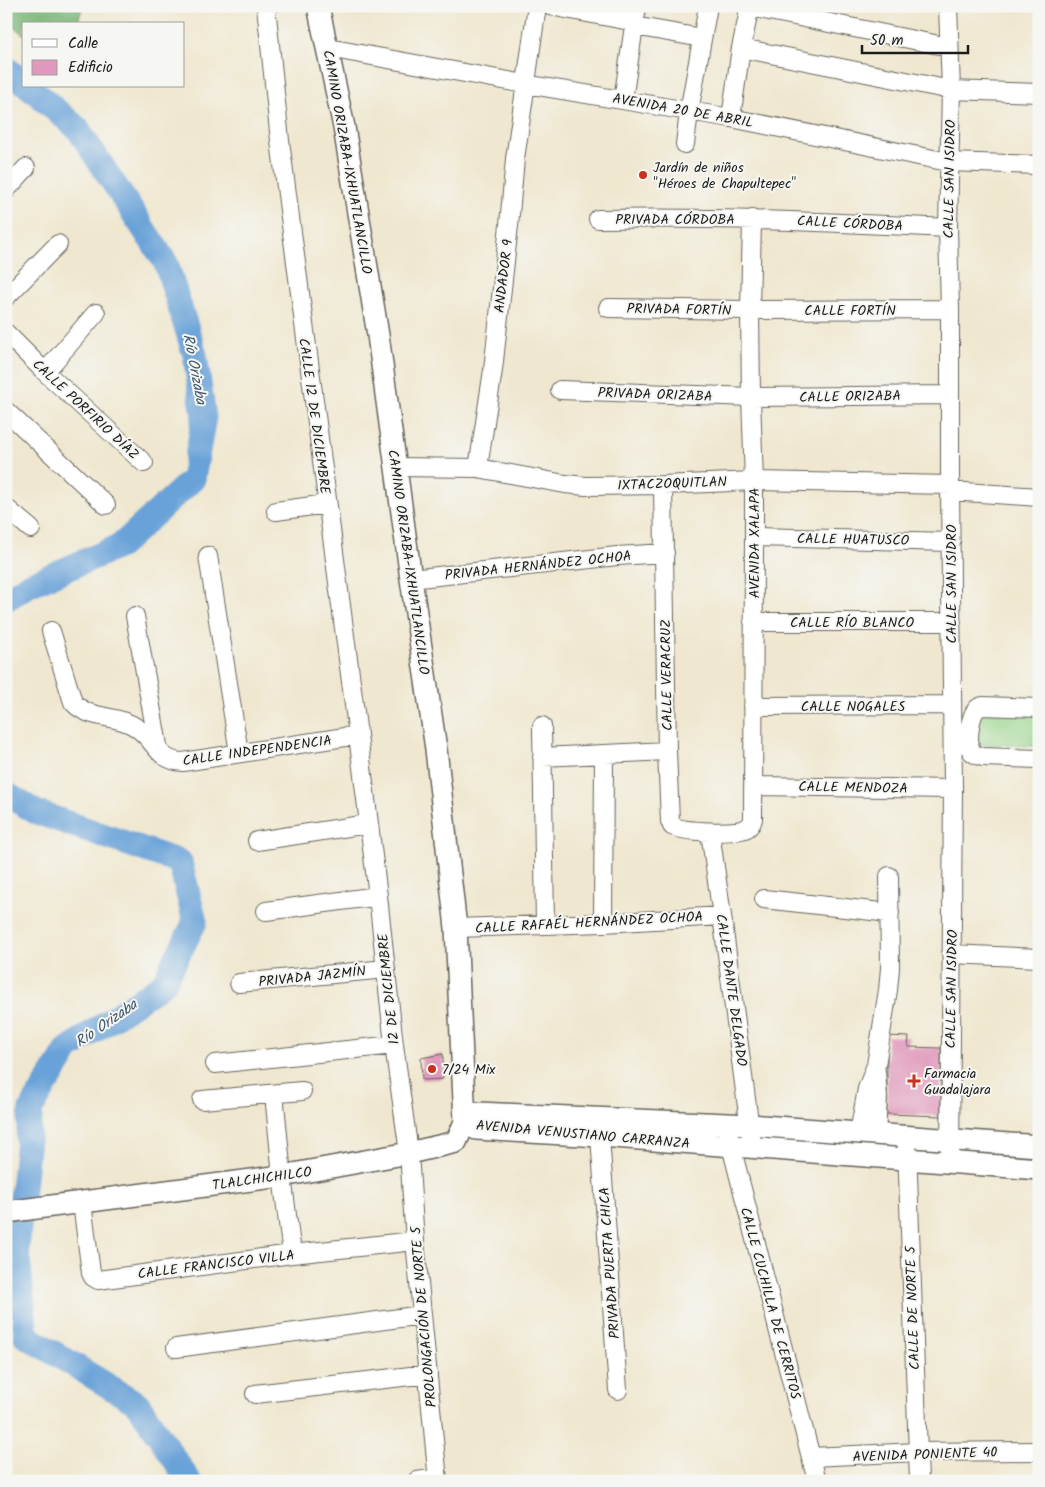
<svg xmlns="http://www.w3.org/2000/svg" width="1045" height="1487" font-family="Kalam,sans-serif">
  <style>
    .green { fill: #95d388; stroke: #587852 }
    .forest { fill: #78b574; stroke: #4a6848 }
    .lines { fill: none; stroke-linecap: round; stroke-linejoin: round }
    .river { stroke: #69a2d8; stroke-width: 25 }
    .building { fill: #e099bc }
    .minor-casing { stroke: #66635b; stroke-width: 20 }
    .tertiary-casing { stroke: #66635b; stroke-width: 24 }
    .minor { stroke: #fff; stroke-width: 18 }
    .tertiary { stroke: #fff; stroke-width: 21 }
    .poi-dot { fill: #c8321e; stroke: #f6f6f2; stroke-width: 2 }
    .labels { text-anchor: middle; stroke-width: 4; stroke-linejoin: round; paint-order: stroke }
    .street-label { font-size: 14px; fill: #1c1c1c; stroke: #f6f6f2 }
    .poi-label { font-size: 14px; fill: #1c1c1c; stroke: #f6f6f2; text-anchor: start }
    .water-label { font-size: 15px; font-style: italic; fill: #3f5871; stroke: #f6f6f2 }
  </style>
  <rect width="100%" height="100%" fill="#f6f6f2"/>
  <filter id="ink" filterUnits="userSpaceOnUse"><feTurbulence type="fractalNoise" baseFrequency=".02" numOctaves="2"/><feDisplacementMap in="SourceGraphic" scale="10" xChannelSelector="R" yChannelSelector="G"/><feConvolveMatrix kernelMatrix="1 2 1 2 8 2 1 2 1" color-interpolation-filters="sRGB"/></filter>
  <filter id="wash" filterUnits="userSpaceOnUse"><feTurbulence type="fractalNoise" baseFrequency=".0096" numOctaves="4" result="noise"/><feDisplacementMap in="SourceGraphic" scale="20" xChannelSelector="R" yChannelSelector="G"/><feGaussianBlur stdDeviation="1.12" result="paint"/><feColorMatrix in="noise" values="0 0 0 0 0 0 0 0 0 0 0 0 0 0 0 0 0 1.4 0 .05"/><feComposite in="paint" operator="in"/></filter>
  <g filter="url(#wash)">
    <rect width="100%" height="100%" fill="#efe7cf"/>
    <path class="green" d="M978,712l61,3v31l-62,-2z"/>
    <path class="forest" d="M6,6h77l-6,18h-53v11l-18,-14z"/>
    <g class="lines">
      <path class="river" d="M6,68l18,15
        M6,599l23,-14 91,-39 73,-67 11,-62 -9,-62 -29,-92 -88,-134 -50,-43
        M6,794l30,18 144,50 15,60 -32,62 -95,65 -37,60 -14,139 9,88 112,68 51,77"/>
    </g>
    <g id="blocks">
      <path class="building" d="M887,1036l22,1 -1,10 33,1v68l-54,-2z
        M443,1054v25l-21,1 -1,-22z"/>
    </g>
  </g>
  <g filter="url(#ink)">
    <use href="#blocks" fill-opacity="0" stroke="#66635b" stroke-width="1"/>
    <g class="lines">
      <defs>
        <path id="minor" d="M266,6l14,135 78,594 20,161 16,149 15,108 6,88 23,240
          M550,6l85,16
          M745,6l204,41
          M948,6l3,84 -3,138 2,81v176l3,304 -3,373
          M634,26l68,12
          M328,48l197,36 206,34 217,44 91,3
          M741,48l210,42 88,3
          M623,100l14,-94
          M731,118l10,-70 9,-41
          M685,144l4,-32 19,-106
          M6,190l20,-22
          M598,219c117,-2 233,3 350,9
          M6,297l52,-53
          M608,308l142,2 200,-1
          M6,333l39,39 99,91
          M45,372l51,-59
          M560,390l191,7 199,-2
          M6,411l100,94
          M396,467l82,1 87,16 21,2 77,-1 91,-4 196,4
          M478,468l15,-98 16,-145 6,-66 22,-153
          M663,485l4,266 3,70 2,5c11,6 64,8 75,2 3,-2 5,-5 6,-9l1,-282v-56l-3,-84 -1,-87 2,-91
          M950,491l89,6
          M6,508l25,21
          M276,511l51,-7
          M754,537l197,5
          M208,556l31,197
          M411,579l206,-23 48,-3
          M135,616l24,135
          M753,622h199
          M51,631l22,71c15,18 42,12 61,24 21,12 22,35 49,36l175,-27
          M753,706l199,-1
          M1039,708l-56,-2c-4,1 -5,1 -7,4 -6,6 -10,35 -4,42 3,3 7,4 11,5l56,2
          M542,726l3,199
          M542,757l125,-6
          M753,786l200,3
          M710,832l12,84 29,221
          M257,841l111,-17
          M764,899l126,14
          M266,911l112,-15
          M603,923l1,-168
          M456,928l147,-5 119,-7
          M951,954l88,4
          M239,983l147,-14
          M215,1064l179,-19
          M274,1094l8,82 10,78
          M202,1100l100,-9
          M859,1133l8,-44 9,-24 12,-75 2,-22 -1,-92
          M728,1134l89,347
          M876,1135l2,-38 -2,-26
          M600,1136l18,254
          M907,1147l12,334
          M82,1203l9,70 2,4 5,3 194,-26 123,-13
          M176,1348l246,-33
          M255,1394l173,-20
          M811,1457l107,-5 121,-1
          M417,1481l21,-3"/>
        <path id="tertiary" d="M318,6l26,121 34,208 33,244 25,170 20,179 9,194
          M465,1122l11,7 124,7 439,33
          M6,1212l276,-36 127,-23 47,-11 9,-20 13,-9 272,12 289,21"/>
      </defs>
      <use href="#minor" class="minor-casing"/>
      <use href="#tertiary" class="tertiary-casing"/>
      <use href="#minor" class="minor"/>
      <use href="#tertiary" class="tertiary"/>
    </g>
  </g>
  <g class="poi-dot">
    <circle cx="643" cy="175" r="5"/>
    <circle cx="432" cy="1069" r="5"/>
    <path d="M911.5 1073.5h5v5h5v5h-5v5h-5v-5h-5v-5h5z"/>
  </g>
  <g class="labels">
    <g class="street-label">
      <text transform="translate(683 110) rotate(10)" y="5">AVENIDA 20 DE ABRIL</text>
      <text transform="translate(348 162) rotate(80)" y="5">CAMINO ORIZABA-IXHUATLANCILLO</text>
      <text transform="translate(949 179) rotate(-89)" y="5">CALLE SAN ISIDRO</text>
      <text x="675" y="224">PRIVADA CÓRDOBA</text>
      <text transform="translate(850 223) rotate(3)" y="5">CALLE CÓRDOBA</text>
      <text transform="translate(503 276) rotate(-83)" y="5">ANDADOR 9</text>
      <text transform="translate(679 309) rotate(1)" y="5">PRIVADA FORTÍN</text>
      <text x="850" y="315">CALLE FORTÍN</text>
      <text transform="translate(655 394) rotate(2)" y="5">PRIVADA ORIZABA</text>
      <text transform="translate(850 396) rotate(-1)" y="5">CALLE ORIZABA</text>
      <text transform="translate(86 409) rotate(43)" y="5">CALLE PORFIRIO DÍAZ</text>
      <text transform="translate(315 416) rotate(82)" y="5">CALLE 12 DE DICIEMBRE</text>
      <text transform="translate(672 483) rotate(-2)" y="5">IXTACZOQUITLAN</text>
      <text transform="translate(853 539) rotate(1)" y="5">CALLE HUATUSCO</text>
      <text transform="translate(754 543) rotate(-90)" y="5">AVENIDA XALAPA</text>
      <text transform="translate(409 562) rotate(82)" y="5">CAMINO ORIZABA-IXHUATLANCILLO</text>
      <text transform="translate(538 565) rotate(-6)" y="5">PRIVADA HERNÁNDEZ OCHOA</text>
      <text transform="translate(951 584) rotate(-90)" y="5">CALLE SAN ISIDRO</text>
      <text x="852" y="627">CALLE RÍO BLANCO</text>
      <text transform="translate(666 675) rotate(-91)" y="5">CALLE VERACRUZ</text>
      <text x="853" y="711">CALLE NOGALES</text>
      <text transform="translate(257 750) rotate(-8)" y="5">CALLE INDEPENDENCIA</text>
      <text transform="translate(853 787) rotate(1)" y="5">CALLE MENDOZA</text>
      <text transform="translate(589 922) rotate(-3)" y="5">CALLE RAFAÉL HERNÁNDEZ OCHOA</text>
      <text transform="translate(312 976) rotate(-6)" y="5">PRIVADA JAZMÍN</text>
      <text transform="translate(388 989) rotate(-96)" y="5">12 DE DICIEMBRE</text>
      <text transform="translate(951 989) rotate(-89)" y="5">CALLE SAN ISIDRO</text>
      <text transform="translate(732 990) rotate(82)" y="5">CALLE DANTE DELGADO</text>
      <text transform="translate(583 1134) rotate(5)" y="5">AVENIDA VENUSTIANO CARRANZA</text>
      <text transform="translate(262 1178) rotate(-8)" y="5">TLALCHICHILCO</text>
      <text transform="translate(609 1263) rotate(-94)" y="5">PRIVADA PUERTA CHICA</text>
      <text transform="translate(216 1264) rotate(-7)" y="5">CALLE FRANCISCO VILLA</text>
      <text transform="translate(771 1303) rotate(75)" y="5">CALLE CUCHILLA DE CERRITOS</text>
      <text transform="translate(912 1308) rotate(-92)" y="5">CALLE DE NORTE 5</text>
      <text transform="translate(423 1317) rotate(-95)" y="5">PROLONGACIÓN DE NORTE 5</text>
      <text transform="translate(925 1454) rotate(-2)" y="5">AVENIDA PONIENTE 40</text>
    </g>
    <g class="poi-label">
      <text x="653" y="172">Jardín de niños<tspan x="653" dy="16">"Héroes de Chapultepec"</tspan></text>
      <text x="442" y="1074">7/24 Mix</text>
      <text x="924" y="1078">Farmacia<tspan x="924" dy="16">Guadalajara</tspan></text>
    </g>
    <g class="water-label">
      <text transform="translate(195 369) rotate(79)" y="5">Río Orizaba</text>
      <text transform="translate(106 1023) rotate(-35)" y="5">Río Orizaba</text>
    </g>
  </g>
  <rect width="1045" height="1487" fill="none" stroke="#f6f6f2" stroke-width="25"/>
  <rect x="22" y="22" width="162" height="65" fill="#f6f6f2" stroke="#9f9f9c"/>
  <rect x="32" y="39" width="25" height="8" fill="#ffffff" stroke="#9f9f9c"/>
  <text x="68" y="48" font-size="15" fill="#1c1c1c">Calle</text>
  <rect x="32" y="60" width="25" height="15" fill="#e099bc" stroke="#9f9f9c"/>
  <text x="68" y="72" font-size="15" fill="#1c1c1c">Edificio</text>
  <path d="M862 45v8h106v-8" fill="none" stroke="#1c1c1c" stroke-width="2.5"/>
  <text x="870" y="45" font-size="15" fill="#1c1c1c" stroke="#f6f6f2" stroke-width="4" paint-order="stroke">50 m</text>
</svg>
